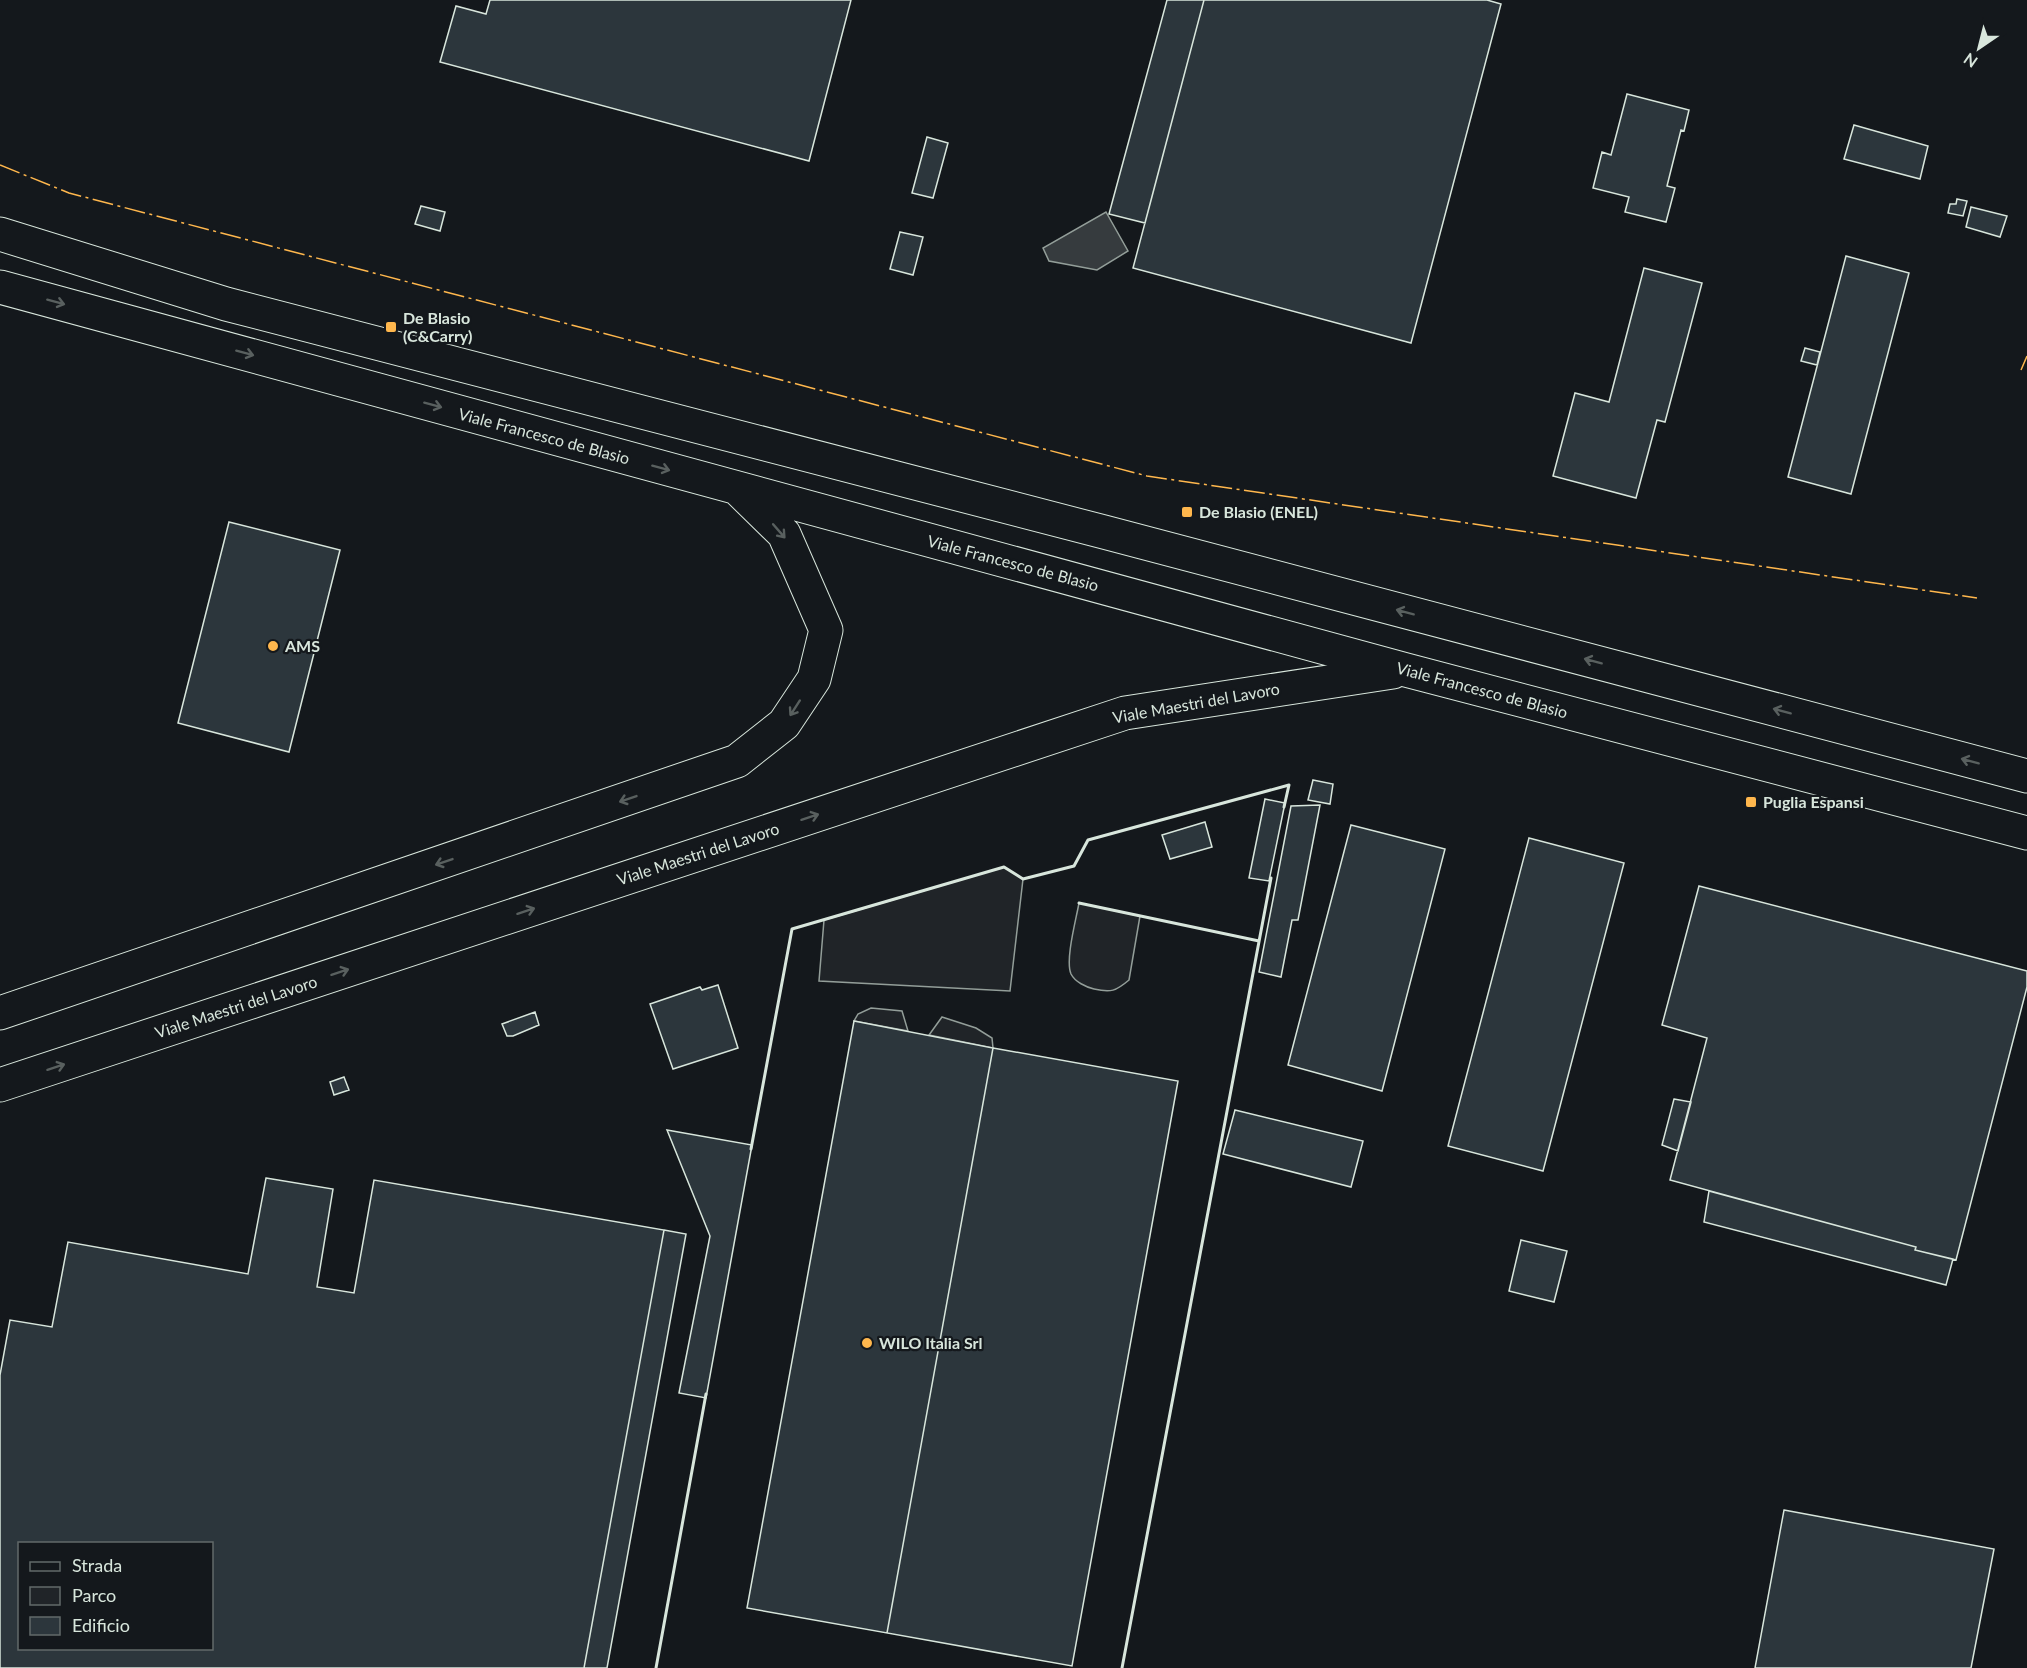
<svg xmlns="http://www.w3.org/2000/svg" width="2027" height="1668" font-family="Lato,sans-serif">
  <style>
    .green { fill: #202428; stroke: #939e99; stroke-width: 1.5 }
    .water { fill: #363b3e; stroke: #939e99; stroke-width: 1.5 }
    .building { fill: #2c363c; stroke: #d8e6dc; stroke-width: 1.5; fill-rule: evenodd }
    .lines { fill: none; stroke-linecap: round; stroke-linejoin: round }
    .secondary-casing { stroke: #d8e6dc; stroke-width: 35 }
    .secondary { stroke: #14181c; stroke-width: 33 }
    .wall { stroke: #d8e6dc; stroke-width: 3 }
    .power { stroke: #ffb74d; stroke-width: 1.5; stroke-dasharray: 21 4.5 3 4.5; stroke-linecap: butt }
    .oneway { stroke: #59605f }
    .poi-dot { fill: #ffb74d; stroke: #14181c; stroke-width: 2 }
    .labels { text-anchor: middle; stroke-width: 4.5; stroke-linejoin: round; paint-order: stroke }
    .poi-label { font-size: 16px; font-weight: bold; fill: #d8e6dc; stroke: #14181c; text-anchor: start }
    .street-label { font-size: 16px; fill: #d8e6dc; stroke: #14181c }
  </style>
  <rect width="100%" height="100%" fill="#14181c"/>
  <path class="green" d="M1004,867l19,12 -13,112 -191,-10 5,-61z
    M1079,903l61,13 -11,64c-13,11 -18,13 -35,9 -8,-2 -19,-7 -23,-15 -6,-14 5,-54 8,-71z
    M871,1008l31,3 6,20 -54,-10 4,-7z
    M942,1017l34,11 16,10 1,10 -64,-13z"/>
  <path class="water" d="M1106,212l22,39 -31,19 -48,-9 -6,-13z"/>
  <path class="building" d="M490,0h361l-42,161 -369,-99 16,-56 30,8z
    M1167,0h37l-59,223 -36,-9z
    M1204,0h283l14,4 -90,339 -278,-75z
    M1627,94l62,16 -5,21 -3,-1 -14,56 8,2 -9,34 -41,-10 4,-15 -36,-9 9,-36 9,3z
    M1854,125l74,21 -8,33 -76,-20z
    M927,137l21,6 -15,55 -21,-5z
    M1957,199l10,2 -4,15 -15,-3 2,-9h6z
    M421,206l24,6 -5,19 -25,-7z
    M1971,207l36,9 -7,21 -34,-10z
    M900,232l23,5 -10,38 -23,-6z
    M1846,256l63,17 -58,221 -63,-17z
    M1644,268l58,15 -37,139 -8,-2 -21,78 -83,-22 22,-83 34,9z
    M1805,348l15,4 -3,13 -16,-4z
    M229,522l111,28 -51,202 -111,-29z
    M1313,780l20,4 -3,20 -22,-4z
    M1265,799l20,4 -16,78 -20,-3z
    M1320,805l-22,115h-6l-11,57 -22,-5 32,-166z
    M1205,822l7,25 -42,12 -8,-24z
    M1351,825l94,24 -63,242 -94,-26z
    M1529,838l95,25 -81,308 -95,-25z
    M1699,886l328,85v16l-71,273 -41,-10 1,-3 -246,-67 37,-142 -45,-13z
    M718,985l20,63 -65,21 -23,-65 50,-17 2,3z
    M535,1012l4,13 -26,11h-6l-5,-12z
    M854,1021l139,27 -106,585 -140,-25z
    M993,1048l185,33 -106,585 -185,-33z
    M344,1077l5,13 -15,5 -4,-13z
    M1674,1099l17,3 -13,49 -16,-6z
    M1235,1110l128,31 -12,46 -128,-33z
    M667,1130l85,15 -46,253 -27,-5 31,-157z
    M266,1178l67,11 -16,98 37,6 20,-113 290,50 -80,438h-584v-293l10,-55 42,7 16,-85 180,32zM20,1544h192v104h-192z
    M1709,1191l207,56 -1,3 38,9 -7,26 -242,-63z
    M664,1230l22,4 -79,434h-23z
    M1521,1240l46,11 -13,51 -45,-11z
    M1784,1510l210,39 -23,119h-216z"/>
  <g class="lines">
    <defs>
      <path id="secondary" d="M0,234l226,70 878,228 923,244
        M0,287l1406,383 621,163
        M0,1013l737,-252 47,-37 30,-45 12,-49 -42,-96 -45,-44
        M0,1085l1125,-372 268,-41"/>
    </defs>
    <use href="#secondary" class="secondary-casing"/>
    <use href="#secondary" class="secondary"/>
    <path class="wall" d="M1079,903l180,38
      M751,1149l41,-220 212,-62 19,12 51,-13 14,-26 201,-55 -5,22
      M656,1668l50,-274
      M1122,1668l149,-790"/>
    <path class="power" d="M0,165l69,28 1078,283 830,122
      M2021,370l6,-14"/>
  </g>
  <defs><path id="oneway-shaft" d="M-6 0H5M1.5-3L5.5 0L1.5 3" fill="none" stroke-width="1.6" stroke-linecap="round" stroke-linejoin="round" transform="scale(1.5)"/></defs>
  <g class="oneway">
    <use href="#oneway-shaft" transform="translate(56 302) rotate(15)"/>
    <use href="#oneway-shaft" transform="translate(245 353) rotate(15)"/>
    <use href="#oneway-shaft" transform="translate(433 405) rotate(15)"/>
    <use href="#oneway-shaft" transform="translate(661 468) rotate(15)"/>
    <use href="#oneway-shaft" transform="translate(779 531) rotate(49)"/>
    <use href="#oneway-shaft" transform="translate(1405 612) rotate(-165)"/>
    <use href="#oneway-shaft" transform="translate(1593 661) rotate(-165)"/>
    <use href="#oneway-shaft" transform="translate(795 708) rotate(123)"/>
    <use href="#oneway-shaft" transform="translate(1782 711) rotate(-165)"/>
    <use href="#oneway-shaft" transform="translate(1970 761) rotate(-165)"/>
    <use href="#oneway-shaft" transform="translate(628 799) rotate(161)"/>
    <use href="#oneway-shaft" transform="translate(810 817) rotate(-18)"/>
    <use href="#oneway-shaft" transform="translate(444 862) rotate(161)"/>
    <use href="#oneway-shaft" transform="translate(526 911) rotate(-18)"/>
    <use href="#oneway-shaft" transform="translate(340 972) rotate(-18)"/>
    <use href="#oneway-shaft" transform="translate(56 1067) rotate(-18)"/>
  </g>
  <g class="poi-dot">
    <rect x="385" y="321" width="12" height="12" rx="3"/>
    <rect x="1181" y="506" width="12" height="12" rx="3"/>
    <circle cx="273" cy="646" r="6"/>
    <rect x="1745" y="796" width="12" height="12" rx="3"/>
    <circle cx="867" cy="1343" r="6"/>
  </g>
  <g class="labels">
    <g class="poi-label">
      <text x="403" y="324">De Blasio<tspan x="403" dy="18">(C&amp;Carry)</tspan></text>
      <text x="1199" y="518">De Blasio (ENEL)</text>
      <text x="285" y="652">AMS</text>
      <text x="1763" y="808">Puglia Espansi</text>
      <text x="879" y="1349">WILO Italia Srl</text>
    </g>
    <g class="street-label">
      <text transform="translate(544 436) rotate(15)" y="6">Viale Francesco de Blasio</text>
      <text transform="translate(1013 563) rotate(15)" y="6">Viale Francesco de Blasio</text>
      <text transform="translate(1482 690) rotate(15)" y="6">Viale Francesco de Blasio</text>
      <text transform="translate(1196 703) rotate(-10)" y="6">Viale Maestri del Lavoro</text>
      <text transform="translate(698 854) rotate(-18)" y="6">Viale Maestri del Lavoro</text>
      <text transform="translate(236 1007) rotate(-18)" y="6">Viale Maestri del Lavoro</text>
    </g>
  </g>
  <rect x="18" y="1542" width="195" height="108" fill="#14181c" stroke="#626a69" stroke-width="1.5"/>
  <rect x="30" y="1562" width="30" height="9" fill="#14181c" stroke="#626a69" stroke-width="1.5"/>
  <text x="72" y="1572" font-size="18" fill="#d8e6dc">Strada</text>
  <rect x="30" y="1587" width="30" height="18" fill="#202428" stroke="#626a69" stroke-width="1.5"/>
  <text x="72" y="1602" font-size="18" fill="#d8e6dc">Parco</text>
  <rect x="30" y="1617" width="30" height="18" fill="#2c363c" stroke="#626a69" stroke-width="1.5"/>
  <text x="72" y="1632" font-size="18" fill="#d8e6dc">Edificio</text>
  <g transform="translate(1979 48) rotate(215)" stroke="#14181c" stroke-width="4.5" paint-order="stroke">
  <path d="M0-4.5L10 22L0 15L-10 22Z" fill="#d8e6dc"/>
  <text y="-9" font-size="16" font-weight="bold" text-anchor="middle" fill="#d8e6dc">N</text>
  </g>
</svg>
